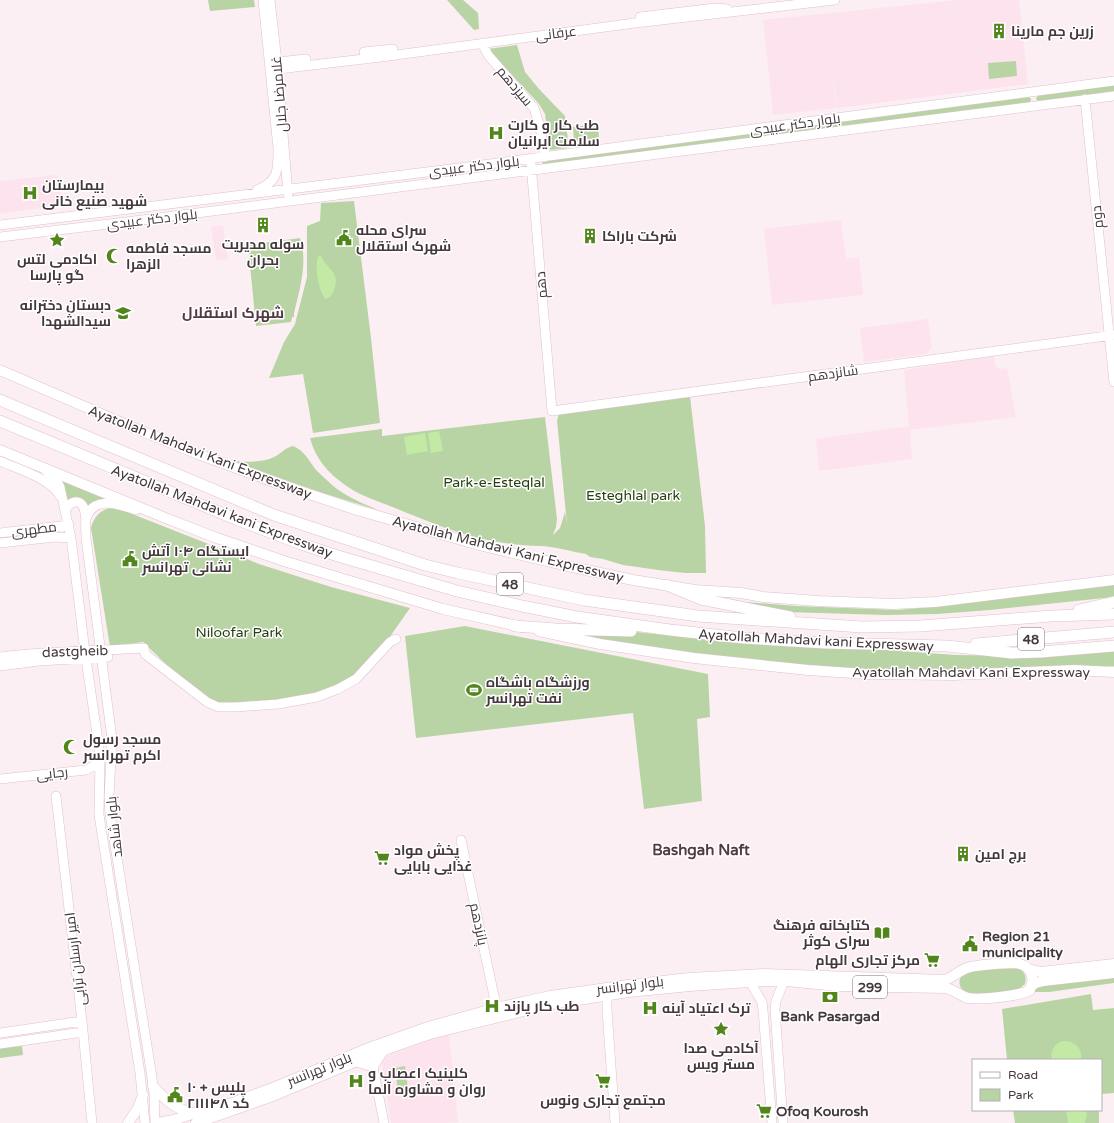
<svg xmlns="http://www.w3.org/2000/svg" width="1114" height="1123" font-family="'Varela Round',Cairo,sans-serif">
  <style>
    .built { fill: #fce3ed }
    .green { fill: #b8d4a4 }
    .water { fill: #c2eaa5 }
    .lines { fill: none; stroke-linecap: round; stroke-linejoin: round }
    .secondary-casing { stroke: #dfc0cd; stroke-width: 10 }
    .primary-casing { stroke: #dfc0cd; stroke-width: 11 }
    .highway-casing { stroke: #dfc0cd; stroke-width: 12 }
    .secondary { stroke: #fff; stroke-width: 9 }
    .primary { stroke: #fff; stroke-width: 10 }
    .highway { stroke: #fff; stroke-width: 11 }
    .labels { text-anchor: middle; stroke-width: 3; stroke-linejoin: round; paint-order: stroke }
    .shield { fill: #fff; stroke: #7c7477; stroke-width: 1 }
    .shield-label { font-size: 13px; font-weight: bold; fill: #44383d }
    .poi-label { font-size: 14px; font-weight: bold; fill: #44383d; stroke: #fff; text-anchor: start }
    .street-label { font-size: 14px; fill: #44383d; stroke: #fff }
    .park-label { font-size: 14px; fill: #273f10; stroke: #fff }
    .neighbourhood-label { font-size: 15px; font-weight: bold; fill: #523944; stroke: #fff }
  </style>
  <rect width="100%" height="100%" fill="#fceff4"/>
  <path class="built" d="M957,0h62l9,84 -191,24 -6,-48 5,48 -63,7 -10,-95z
    M57,175l6,30 -63,9v-33z
    M841,220l5,39 13,-2 4,38 -91,10 -8,-76z
    M223,225l5,34 -12,1 -5,-33z
    M928,319l4,28 -6,7 -62,8 -4,-34z
    M994,356l1,10 4,3 8,-1 9,49 -106,13 2,29 -93,12 -3,-32 93,-13 -5,-56z
    M449,1033l9,89 -12,1h-55l-10,-65z"/>
  <path class="green" d="M208,0h46l1,7 -45,4z
    M447,0h16l15,13 1,16 -5,1z
    M517,45l8,27 14,17 26,27 4,32 -19,2 -5,-36 -6,-10 -51,-55z
    M1016,61l1,15 -28,3 -1,-16z
    M1114,84v8l-76,9 -2,-2 2,-4z
    M1029,97l2,2 -1,4 -488,62 1,-5z
    M598,124l1,14 -25,3 -1,-14z
    M354,201l17,137 9,85 -67,10 -10,-59 -34,4 15,-36 11,-18 12,-47v-51l13,-5 1,-18z
    M300,238c8,24 0,50 -6,75v4h-2l-1,5 -35,4 -8,-81z
    M690,396l15,130 1,47h-21l-27,-3 -35,-5 -20,-6 -13,-2 -4,-3c-13,-2 -34,-8 -45,-8 -16,0 -33,-2 -48,-5 -34,-6 -66,-20 -98,-33 -17,-7 -35,-12 -50,-23 -17,-12 -30,-27 -35,-47l72,-9v7l163,-19 12,102 -1,8 -3,8 7,-7 5,-16 2,13 -10,-105 2,-6z
    M293,446c12,5 16,15 23,24 5,5 11,10 16,15 13,11 30,18 46,25l-62,-19 -84,-30c13,1 30,2 42,-4 7,-3 10,-9 19,-11z
    M56,477l57,24 -26,10c-1,-3 -1,-8 -3,-10 -5,-7 -14,-3 -19,1z
    M110,508h7l142,56 72,23 79,21 -30,43 -18,18 -19,15 -27,10 -38,6 -55,4 -11,-3 -44,-35 -25,-24 -33,5 -19,-119c3,-11 8,-17 19,-20z
    M1114,584v13l-124,13 -53,4 -51,1 -102,-3 -64,-12 77,6 100,4 55,-5z
    M465,626l243,48 2,43 -13,2 5,82 -58,8 -11,-96 -217,25 -11,-102z
    M556,632h80l121,12 127,6 72,5 67,1 91,-7v17c-63,0 -125,5 -188,5 -124,0 -248,-17 -370,-39z
    M1016,967c8,4 11,8 9,17l-7,6 -46,5c-13,-4 -17,-14 -7,-23z
    M1114,975v8l-65,9h-15l1,-4 6,-5z
    M1091,994l2,16 21,-2v85l-13,1v-34h-94l-5,-51z
    M22,1046l1,9 -23,3v-10z
    M405,1066l3,24 -10,1 -3,-23z
    M1013,1110h86v13h-84z"/>
  <path class="water" d="M319,256h2c6,14 20,15 13,34 -1,4 -4,8 -8,9 -7,-6 -13,-35 -7,-43z
    M439,431l4,20 -12,2 -3,-20z
    M425,433l3,18 -21,4 -3,-18z
    M1062,1041c12,-1 21,7 19,19h-29c-2,-9 2,-15 10,-19z
    M1066,1110h19l2,4 -2,9h-17z"/>
  <g class="lines">
    <defs>
      <path id="secondary" d="M270,0l7,62 11,132
        M640,17l75,-9 12,1
        M482,43l6,12 46,53 6,19 5,30
        M364,52l29,-3
        M269,63l37,-4
        M270,70l111,-13 254,-34 200,-23
        M1085,99l29,283
        M531,164l21,247 562,-76
        M257,190c22,-9 21,-20 21,-42l-15,-148
        M0,225l467,-58 647,-86
        M0,237l134,-16 980,-125
        M0,461c18,8 50,17 60,35
        M46,471l10,8 4,8 11,51 14,114 13,89 2,18 -1,56 41,258 5,50
        M136,510c-16,-5 -43,-16 -50,9 -1,5 0,13 0,19l26,201 -3,57 1,18 41,257 3,23 1,29
        M65,512c2,-8 12,-15 18,-6 2,3 2,9 3,13
        M0,533l69,-8
        M0,543l55,-6 16,1
        M145,654l62,48 11,5h18l42,-3 39,-7 21,-8 18,-10 34,-37 6,-3
        M0,657c48,-6 96,-6 144,-9l1,6
        M0,666l39,-5 69,-4
        M0,779l86,-9 9,-5 5,-6
        M56,796l26,225 10,102
        M461,840l37,175
        M750,982l12,20 1,8 9,113
        M607,996v14l8,113
        M0,1033l82,-12
        M0,1044l83,-12
        M369,1056l4,11 11,56
        M356,1062l17,5 11,-17
        M783,1123l-8,-114 1,-8 8,-20"/>
      <path id="primary" d="M0,370l120,52 78,32 90,33 69,23 122,35 84,20 70,15 62,10 46,3 22,4 55,4 75,3 42,-2 179,-22
        M0,450l163,67 51,20 73,25 156,47 79,18
        M539,631l61,13 94,14 114,12 58,4 87,1 121,-5 40,2
        M1031,970l10,2 73,-8
        M1031,986l5,-3 7,-2 71,-8
        M153,1086c11,13 24,25 42,27
        M128,1123l10,-15 5,-13
        M158,1123l16,-3 21,-7 40,-11 35,-13 96,-40 62,-22 68,-19 54,-12 78,-11 61,-7 75,-4 181,6c8,-3 14,-9 22,-12 14,-4 32,-4 47,-5 16,1 22,13 16,27 -9,6 -51,10 -62,8 -8,-2 -14,-9 -23,-10l-109,-2 -49,-5h-22l-75,5 -61,6 -77,12 -122,30 -46,16 -111,46 -77,27"/>
      <path id="highway" d="M0,400l274,115 151,50 33,8 126,27 114,16 164,11 59,-1 130,-10 63,-2
        M0,421l238,99 63,24 37,12 119,35 65,15 55,11 93,13 73,8 82,5 122,3 65,7 29,-1 73,-6
        M667,585l34,14 89,18
        M1079,610l35,-8
        M515,626l41,3 75,2
        M976,644l138,-12"/>
    </defs>
    <use href="#secondary" class="secondary-casing"/>
    <use href="#primary" class="primary-casing"/>
    <use href="#highway" class="highway-casing"/>
    <use href="#secondary" class="secondary"/>
    <use href="#primary" class="primary"/>
    <use href="#highway" class="highway"/>
  </g>
  <defs>
    <symbol id="building-bare" viewBox="-9 -9 18 18"><path d="M-4-6H4V6H1V3H-1V6H-4ZM-2.5-4.3h1.7v1.8h-1.7ZM.8-4.3h1.7v1.8H.8ZM-2.5-1h1.7V.8h-1.7ZM.8-1h1.7V.8H.8Z" fill="#52861c" stroke="#fff" stroke-width="2.5" paint-order="stroke"/></symbol>
    <symbol id="hospital-bare" viewBox="-9 -9 18 18"><path d="M-5-5h3v3.5h4V-5h3V5h-3V1.5h-4V5h-3Z" fill="#52861c" stroke="#fff" stroke-width="2.5" paint-order="stroke"/></symbol>
    <symbol id="civic-bare" viewBox="-9 -9 18 18"><path d="M-.6-6.5H3V-4.5H.6V-3L4-1V1h2V6H-6V1h2V-1L-.6-3ZM-1.2 2.5V6h2.4V2.5Z" fill="#52861c" stroke="#fff" stroke-width="2.5" paint-order="stroke"/></symbol>
    <symbol id="sight-bare" viewBox="-9 -9 18 18"><path d="M0-6L1.8-2.2L6-1.7L2.9 1.2L3.7 5.4L0 3.3L-3.7 5.4L-2.9 1.2L-6-1.7L-1.8-2.2Z" fill="#52861c" stroke="#fff" stroke-width="2.5" paint-order="stroke"/></symbol>
    <symbol id="mosque-bare" viewBox="-9 -9 18 18"><path d="M3.5-4.9A6 6 0 1 0 3.5 4.9A5 5 0 1 1 3.5-4.9Z" fill="#52861c" stroke="#fff" stroke-width="2.5" paint-order="stroke"/></symbol>
    <symbol id="school-bare" viewBox="-9 -9 18 18"><path d="M0-5L7-2L0 1L-7-2ZM-4 1L0 2.5L4 1V4Q0 6-4 4Z" fill="#52861c" stroke="#fff" stroke-width="2.5" paint-order="stroke"/></symbol>
    <symbol id="stadium-bare" viewBox="-9 -9 18 18"><path d="M0-5a6.5 5 0 1 0 0 10a6.5 5 0 1 0 0-10ZM-3.5-1.8h7v3.6h-7Z" fill="#52861c" stroke="#fff" stroke-width="2.5" paint-order="stroke"/></symbol>
    <symbol id="supermarket-bare" viewBox="-9 -9 18 18"><path d="M-6-5.5h2.5l.6 2H6L4.5 2H-2.5L-4.4-4H-6ZM-1.5 3.2a1.3 1.3 0 1 0 .1 0ZM3 3.2a1.3 1.3 0 1 0 .1 0Z" fill="#52861c" stroke="#fff" stroke-width="2.5" paint-order="stroke"/></symbol>
    <symbol id="library-bare" viewBox="-9 -9 18 18"><path d="M-6-4Q-3-5.5-.7-3.5V5Q-3 3-6 4ZM6-4Q3-5.5 .7-3.5V5Q3 3 6 4Z" fill="#52861c" stroke="#fff" stroke-width="2.5" paint-order="stroke"/></symbol>
    <symbol id="bank-bare" viewBox="-9 -9 18 18"><path d="M-6-4H6V4H-6ZM0-2.3a2.3 2.3 0 1 0 0 4.6a2.3 2.3 0 1 0 0-4.6Z" fill="#52861c" stroke="#fff" stroke-width="2.5" paint-order="stroke"/></symbol>
  </defs>
  <g fill-rule="evenodd">
    <use href="#building-bare" x="988" y="20" width="22" height="22"/>
    <use href="#hospital-bare" x="485" y="122" width="22" height="22"/>
    <use href="#hospital-bare" x="19" y="182" width="22" height="22"/>
    <use href="#building-bare" x="252" y="214" width="22" height="22"/>
    <use href="#building-bare" x="579" y="225" width="22" height="22"/>
    <use href="#civic-bare" x="333" y="227" width="22" height="22"/>
    <use href="#sight-bare" x="46" y="229" width="22" height="22"/>
    <use href="#mosque-bare" x="103" y="245" width="22" height="22"/>
    <use href="#school-bare" x="112" y="302" width="22" height="22"/>
    <use href="#civic-bare" x="119" y="548" width="22" height="22"/>
    <use href="#stadium-bare" x="463" y="679" width="22" height="22"/>
    <use href="#mosque-bare" x="60" y="736" width="22" height="22"/>
    <use href="#building-bare" x="952" y="843" width="22" height="22"/>
    <use href="#supermarket-bare" x="371" y="847" width="22" height="22"/>
    <use href="#library-bare" x="871" y="922" width="22" height="22"/>
    <use href="#civic-bare" x="959" y="933" width="22" height="22"/>
    <use href="#supermarket-bare" x="921" y="949" width="22" height="22"/>
    <use href="#bank-bare" x="819" y="986" width="22" height="22"/>
    <use href="#hospital-bare" x="481" y="995" width="22" height="22"/>
    <use href="#hospital-bare" x="639" y="997" width="22" height="22"/>
    <use href="#sight-bare" x="710" y="1018" width="22" height="22"/>
    <use href="#hospital-bare" x="345" y="1070" width="22" height="22"/>
    <use href="#supermarket-bare" x="592" y="1070" width="22" height="22"/>
    <use href="#civic-bare" x="164" y="1084" width="22" height="22"/>
    <use href="#supermarket-bare" x="753" y="1100" width="22" height="22"/>
  </g>
  <g class="labels">
    <g class="shield">
      <rect x="497" y="573" width="26" height="22" rx="3"/>
      <rect x="1018" y="628" width="26" height="22" rx="3"/>
      <rect x="853" y="976" width="34" height="22" rx="3"/>
    </g>
    <g class="shield-label">
      <text x="510" y="589">48</text>
      <text x="1031" y="644">48</text>
      <text x="870" y="992">299</text>
    </g>
    <g class="poi-label">
      <text x="1011" y="36">زرین جم مارینا</text>
      <text x="508" y="130">طب کار و کارت<tspan x="508" dy="16">سلامت ایرانیان</tspan></text>
      <text x="42" y="190">بیمارستان<tspan x="42" dy="16">شهید صنیع خانی</tspan></text>
      <text x="356" y="235">سرای محله<tspan x="356" dy="16">شهرک استقلال</tspan></text>
      <text x="602" y="241">شرکت باراکا</text>
      <text x="263" y="249" text-anchor="middle">سوله مدیریت<tspan x="263" dy="16">بحران</tspan></text>
      <text x="126" y="253">مسجد فاطمه<tspan x="126" dy="16">الزهرا</tspan></text>
      <text x="57" y="264" text-anchor="middle">اکادمی لتس<tspan x="57" dy="16">گو پارسا</tspan></text>
      <text x="111" y="310" text-anchor="end">دبستان دخترانه<tspan x="111" dy="16">سیدالشهدا</tspan></text>
      <text x="142" y="556">ایستگاه ۱۰۴ آتش<tspan x="142" dy="16">‌نشانی تهرانسر</tspan></text>
      <text x="486" y="687">ورزشگاه باشگاه<tspan x="486" dy="16">نفت تهرانسر</tspan></text>
      <text x="83" y="744">مسجد رسول<tspan x="83" dy="16">اکرم تهرانسر</tspan></text>
      <text x="394" y="855">پخش مواد<tspan x="394" dy="16">غذایی بابایی</tspan></text>
      <text x="975" y="859">برج امین</text>
      <text x="870" y="930" text-anchor="end">کتابخانه فرهنگ<tspan x="870" dy="16">سرای کوثر</tspan></text>
      <text x="982" y="941">Region 21<tspan x="982" dy="16">municipality</tspan></text>
      <text x="920" y="965" text-anchor="end">مرکز تجاری الهام</text>
      <text x="504" y="1011">طب کار پازند</text>
      <text x="662" y="1013">ترک اعتیاد آینه</text>
      <text x="830" y="1021" text-anchor="middle">Bank Pasargad</text>
      <text x="721" y="1053" text-anchor="middle">آکادمی صدا<tspan x="721" dy="16">مستر ویس</tspan></text>
      <text x="368" y="1078">کلینیک اعصاب و<tspan x="368" dy="16">روان و مشاوره آلما</tspan></text>
      <text x="187" y="1092">پلیس + ۱۰<tspan x="187" dy="16">کد ۲۱۱۱۴۸</tspan></text>
      <text x="603" y="1105" text-anchor="middle">مجتمع تجاری ونوس</text>
      <text x="776" y="1116">Ofoq Kourosh</text>
    </g>
    <g class="street-label">
      <text transform="translate(556 33) rotate(-7)" y="5">عرفانی</text>
      <text transform="translate(515 86) rotate(50)" y="5">سیزدهم</text>
      <text transform="translate(279 94) rotate(-95)" y="5">غلامرضا جلال</text>
      <text transform="translate(795 124) rotate(-8)" y="5">بلوار دکتر عبیدی</text>
      <text transform="translate(474 166) rotate(-7)" y="5">بلوار دکتر عبیدی</text>
      <text transform="translate(1097 217) rotate(-96)" y="5">دوم</text>
      <text transform="translate(152 219) rotate(-7)" y="5">بلوار دکتر عبیدی</text>
      <text transform="translate(541 285) rotate(-95)" y="5">دهم</text>
      <text transform="translate(833 373) rotate(-8)" y="5">شانزدهم</text>
      <text transform="translate(200 452) rotate(21)" y="5">Ayatollah Mahdavi Kani Expressway</text>
      <text transform="translate(222 511) rotate(21)" y="5">Ayatollah Mahdavi kani Expressway</text>
      <text transform="translate(34 529) rotate(-7)" y="5">مطهری</text>
      <text transform="translate(508 549) rotate(14)" y="5">Ayatollah Mahdavi Kani Expressway</text>
      <text transform="translate(816 640) rotate(3)" y="5">Ayatollah Mahdavi kani Expressway</text>
      <text transform="translate(75 651) rotate(-2)" y="5">dastgheib</text>
      <text x="971" y="677">Ayatollah Mahdavi Kani Expressway</text>
      <text transform="translate(52 773) rotate(-6)" y="5">رجایی</text>
      <text transform="translate(114 827) rotate(-96)" y="5">بلوار شاهد</text>
      <text transform="translate(479 924) rotate(78)" y="5">پانزدهم</text>
      <text transform="translate(75 959) rotate(-97)" y="5">امیر ارسلان ترابی</text>
      <text transform="translate(630 985) rotate(-7)" y="5">بلوار تهرانسر</text>
      <text transform="translate(319 1069) rotate(-22)" y="5">بلوار تهرانسر</text>
    </g>
    <g class="park-label">
      <text x="494" y="487">Park-e-Esteqlal</text>
      <text x="633" y="500">Esteghlal park</text>
      <text x="239" y="637">Niloofar Park</text>
    </g>
    <g class="neighbourhood-label">
      <text x="233" y="318">شهرک استقلال</text>
      <text x="701" y="855">Bashgah Naft</text>
    </g>
  </g>
  <rect x="972" y="1059" width="130" height="52" fill="#ffffff" stroke="#b4afb1"/>
  <rect x="980" y="1072" width="20" height="6" fill="#ffffff" stroke="#b4afb1"/>
  <text x="1008" y="1079" font-size="12" fill="#44383d">Road</text>
  <rect x="980" y="1089" width="20" height="12" fill="#b8d4a4" stroke="#b4afb1"/>
  <text x="1008" y="1099" font-size="12" fill="#44383d">Park</text>
</svg>
